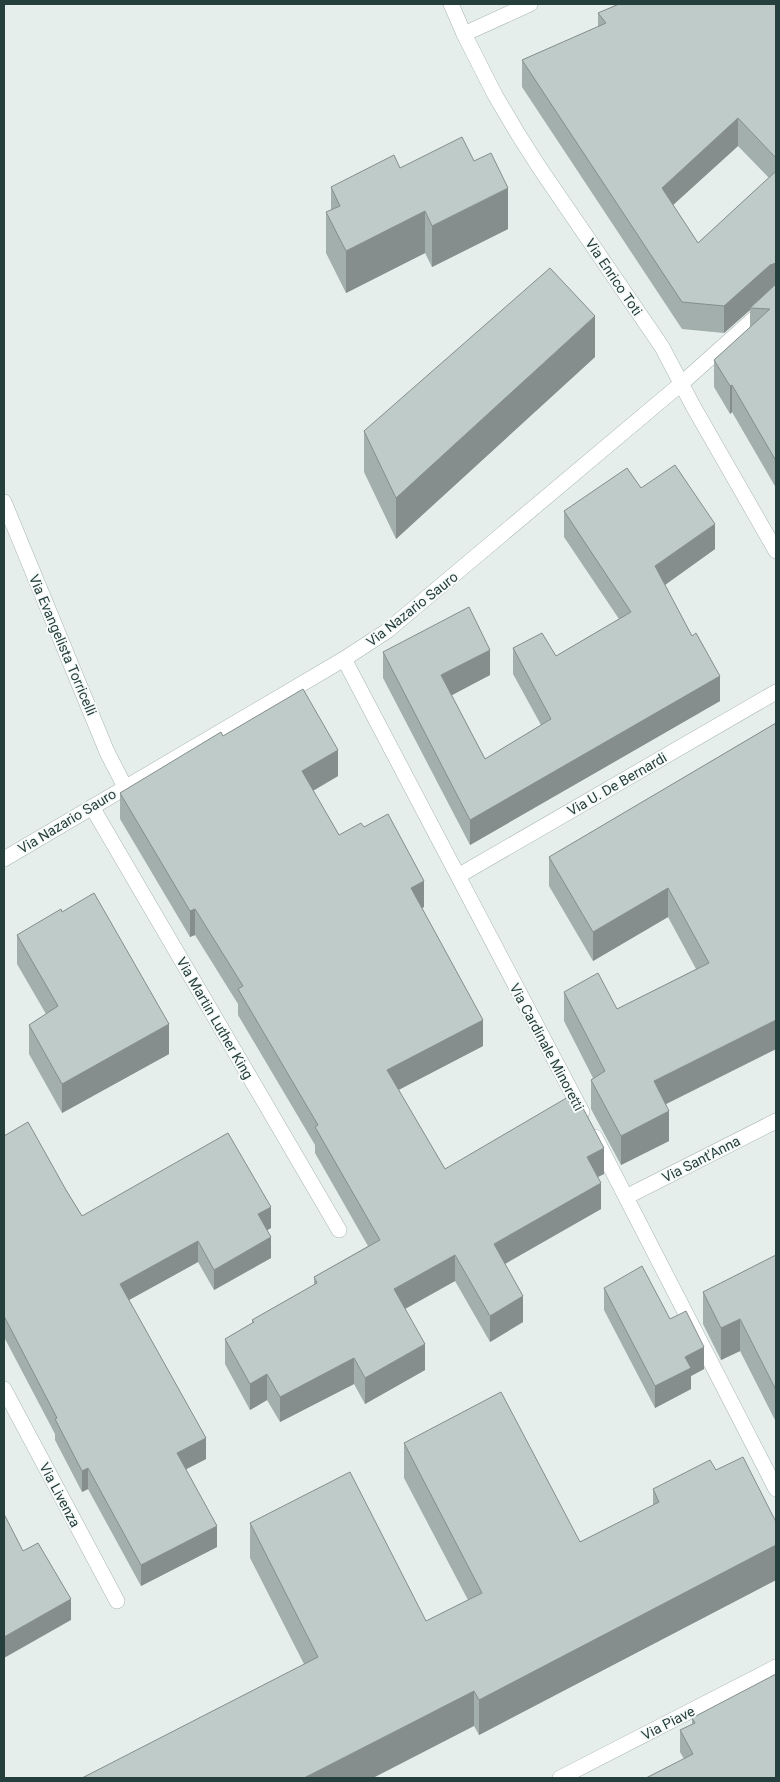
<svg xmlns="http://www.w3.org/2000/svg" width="780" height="1782" font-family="Roboto,sans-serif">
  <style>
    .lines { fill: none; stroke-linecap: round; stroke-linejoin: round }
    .minor-casing { stroke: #a8b6b3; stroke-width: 16 }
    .minor { stroke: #fff; stroke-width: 15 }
    .wall { fill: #a3afac; fill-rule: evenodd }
    .shaded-wall { fill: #858e8c }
    .building { fill: #becbc8; stroke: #858e8c }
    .labels { text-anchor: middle; stroke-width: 4; stroke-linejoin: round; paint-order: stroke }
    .street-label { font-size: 14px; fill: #253f3c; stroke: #f6faf9 }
  </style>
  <rect width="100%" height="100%" fill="#e6eeeb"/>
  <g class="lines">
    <defs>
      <path id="minor" d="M451,4l13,30 31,61 23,39 21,33 123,180 31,59 83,145
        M464,34l66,-30
        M4,502l103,250 18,35
        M344,659l238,453
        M92,807l247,423
        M4,859l340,-200 43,-28 295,-248 94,-84
        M458,876l318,-184
        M595,1137l181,352
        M626,1197l150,-76
        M4,1389l113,212
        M560,1778l216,-111"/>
    </defs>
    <use href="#minor" class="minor-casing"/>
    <use href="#minor" class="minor"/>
  </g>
  <path class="wall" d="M776,4v484l-44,-76 -2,2 -16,-27v-27l36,-32v-18l-26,23 -42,-4 -160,-242v-27l76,-33v-14zM738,146l31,32 -71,65 -25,-38z
    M400,168l108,61 -76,38 -7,-14 -79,40 -20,-40v-41l5,-2v-23z
    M595,357l-199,182 -32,-67v-41z
    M641,488l74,61 -50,36 55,116 -250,144 -87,-167v-26l107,23 -39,20 34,64 56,-34 -28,-51v-26l43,8 63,-37 -55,-82v-26z
    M776,723v326l-110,55 3,37 -48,24 -30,-56v-29l2,-2 -29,-57v-29l53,17 79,-40 -28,-52 -75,44 -44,-75v-29z
    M223,736l115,40 -25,15 26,44 85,72 -2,1 61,138 -85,44 47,79 159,5 -6,3 3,32 -96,55 18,58 -33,20 -35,-61 -50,28 20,61 -60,34 -11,-20 -74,38 -13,-22 -17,10 -25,-46v-25l27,-16v-3l62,-35v-8l54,-31 -53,-93v-8l-77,-130v-11l-43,-69 -5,2 -70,-118v-26z
    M62,912l107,142 -107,59 -33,-59v-29l17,-11 -29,-50v-29z
    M4,1136l62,54 16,26 189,12 -4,2 4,28 -57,32 -16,-28 -69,38 77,159 -20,10 31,78 -76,39 -53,-97 -6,3 -27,-52v-6l-51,-97z
    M776,1255v167l-36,-71 -19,9 -18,-36v-32z
    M604,1288l66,31 34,50 -13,7v13l-36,19 -51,-98z
    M404,1443l176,99 73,-37v-16l63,-19 60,52v58l-297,155 -5,-9 -170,-62 -54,-106v-35l176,98 42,-21 -64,-122z
    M692,1718l84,60 -92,-19 -4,-7v-22l12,-6z"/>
  <path class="shaded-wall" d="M738,118v28l-76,69v-27z
    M508,188v41l-76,38v-41z
    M425,211v42l-79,40v-42z
    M776,263v28l-26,17v2l-26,23v-27l46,-41z
    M595,316v41l-199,182v-41z
    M732,385v27l-2,2v-28z
    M715,524v25l-60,43v-26z
    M490,650v25l-49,26v-26z
    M720,676v25l-250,144v-25z
    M338,750v26l-36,21v-26z
    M424,881v26l-13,6v-25z
    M668,888v29l-75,44v-29z
    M195,909v26l-5,2v-26z
    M483,1020v26l-96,50v-26z
    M776,1020v29l-122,61v-29z
    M169,1024v30l-107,59v-29z
    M669,1111v30l-48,24v-29z
    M604,1148v26l-17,8v-25z
    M601,1183v26l-107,61v-26z
    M271,1207v21l-13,7v-21z
    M271,1237v21l-57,32v-20z
    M198,1241v21l-78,43v-21z
    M455,1255v26l-61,34v-26z
    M523,1296v26l-33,20v-26z
    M740,1319v32l-19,9v-32z
    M425,1344v26l-60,34v-26z
    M704,1347v22l-13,7v13l-36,19v-22l30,-29z
    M354,1358v26l-74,38v-25z
    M267,1374v26l-17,10v-26z
    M206,1438v21l-29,15v-21z
    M88,1468v21l-6,3v-21z
    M217,1526v21l-76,39v-21z
    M776,1545v35l-297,155v-35z
    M71,1599v21l-67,38v-21z
    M474,1691v35l-101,52h-69z"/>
  <path class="building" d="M619,4h157v154l-38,-40 -76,70 36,55 78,-72v92l-6,2 -46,41 -42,-4 -160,-242 84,-37 -8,-10z
    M462,137l12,24 17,-8 17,35 -76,38 -7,-15 -79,40 -20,-39 14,-6 -9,-19 63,-32 6,13z
    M550,268l45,48 -199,182 -32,-67z
    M776,284v177l-44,-76 -2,1 -16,-26 56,-51 -20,-1z
    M675,465l40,59 -60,42 37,70 4,-3 24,43 -250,144 -87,-168 86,-45 21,43 -49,25 44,84 66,-40 -38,-71 29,-15 14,23 75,-44 -67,-101 63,-43 14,20z
    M303,689l35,61 -36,21 37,64 22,-12 3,4 24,-13 36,67 -13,7 72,132 -96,50 58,99 130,-76 29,55 -17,9 14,26 -107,61 29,52 -33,20 -35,-61 -61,34 31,55 -60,34 -11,-20 -74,39 -13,-23 -17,10 -25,-45 29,-17 -2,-2 65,-37 -3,-6 66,-37 -65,-113 3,-2 -80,-136 5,-3 -48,-77 -5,2 -70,-118 101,-61 2,4z
    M776,723v297l-122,61 15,30 -48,25 -30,-56 14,-9 -41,-79 34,-19 19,36 92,-46 -41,-75 -75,44 -44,-75z
    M94,893l75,131 -107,60 -33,-59 29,-19 -41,-71 44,-26 1,3z
    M28,1122l38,68 16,26 146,-83 43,74 -13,7 13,23 -57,33 -16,-29 -78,43 86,154 -29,15 40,73 -76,39 -53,-97 -6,3 -27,-52 2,-1 -53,-102v-180z
    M776,1255v135l-36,-71 -19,9 -18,-36z
    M642,1266l28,53 16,-8 18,36 -19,10 6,11 -36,18 -51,-98z
    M501,1392l79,150 79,-40 -6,-13 57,-29 6,10 27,-13 33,65v23l-297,155 -5,-9 -170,87h-222l236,-121 -68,-134 100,-51 76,149 56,-28 -78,-150z
    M4,1514l19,37 15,-8 33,56 -67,38z
    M776,1674v104h-130l47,-24 -13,-24 15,-7 -3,-5z"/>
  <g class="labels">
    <g class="street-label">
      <text transform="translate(614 277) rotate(56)" y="5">Via Enrico Toti</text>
      <text transform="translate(412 609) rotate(-38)" y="5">Via Nazario Sauro</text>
      <text transform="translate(63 645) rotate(67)" y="5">Via Evangelista Torricelli</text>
      <text transform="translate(617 784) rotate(-30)" y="5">Via U. De Bernardi</text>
      <text transform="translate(67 821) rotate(-31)" y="5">Via Nazario Sauro</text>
      <text transform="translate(215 1018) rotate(60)" y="5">Via Martin Luther King</text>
      <text transform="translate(547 1047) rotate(62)" y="5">Via Cardinale Minoretti</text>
      <text transform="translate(701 1159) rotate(-27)" y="5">Via Sant'Anna</text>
      <text transform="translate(60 1495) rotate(62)" y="5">Via Livenza</text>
      <text transform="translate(668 1723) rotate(-27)" y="5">Via Piave</text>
    </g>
  </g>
  <rect width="780" height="1782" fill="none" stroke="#253f3c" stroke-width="10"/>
</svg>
